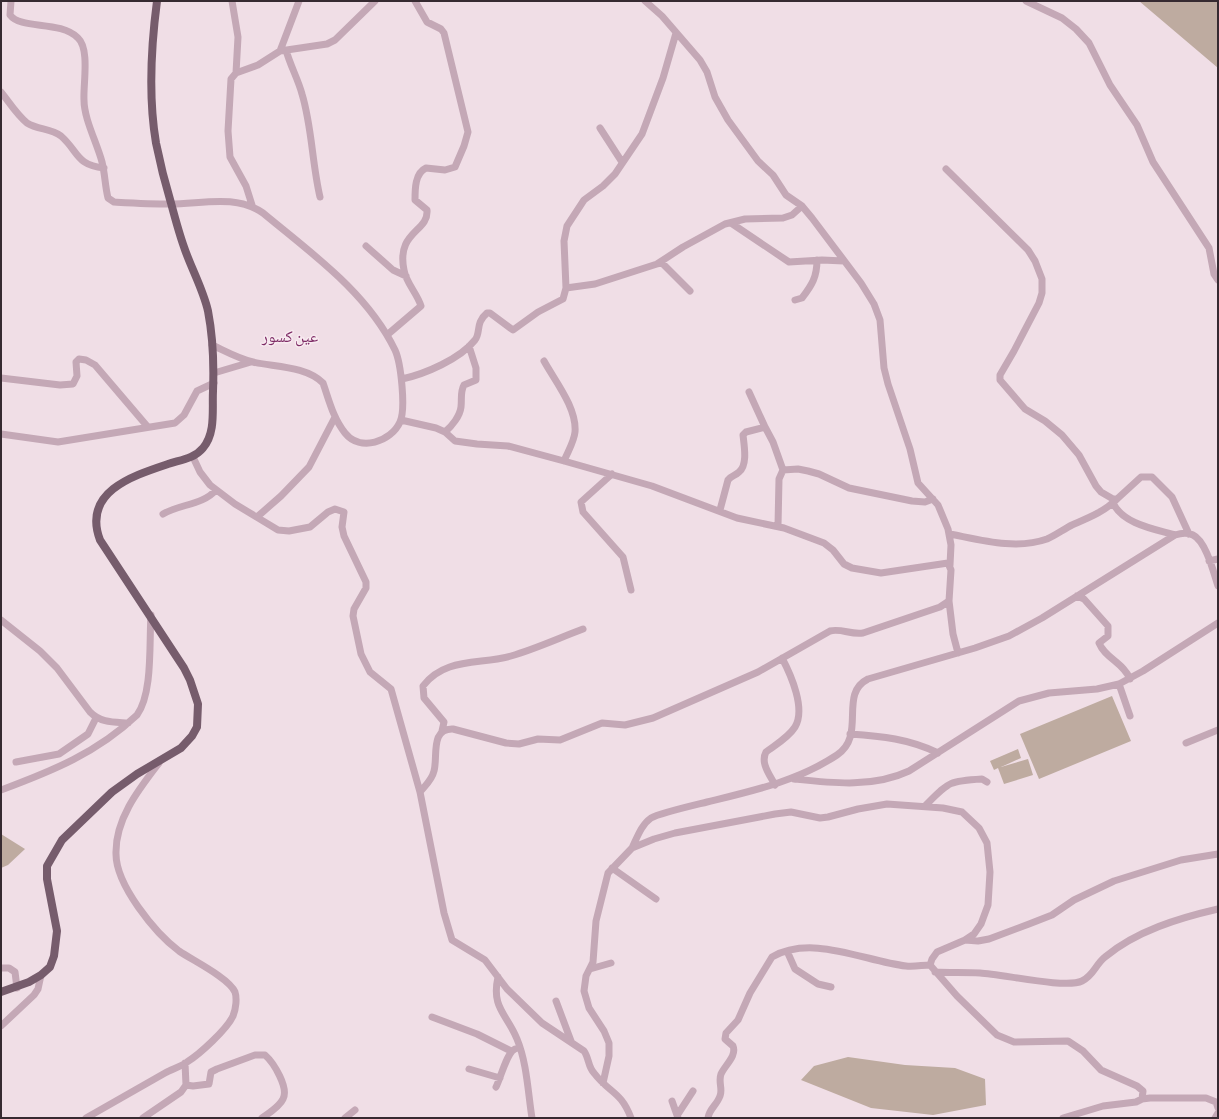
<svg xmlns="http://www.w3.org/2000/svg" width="1219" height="1119" font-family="'Asap Condensed','Noto Naskh Arabic',sans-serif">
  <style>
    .green { fill: #beaba0 }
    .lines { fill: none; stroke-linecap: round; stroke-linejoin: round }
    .minor { stroke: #c4a8b6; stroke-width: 7 }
    .major { stroke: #765c6c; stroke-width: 8 }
    .labels { text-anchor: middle; stroke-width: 3; stroke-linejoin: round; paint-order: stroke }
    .quarter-label { font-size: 16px; fill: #7d2b65; stroke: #f8eaf0 }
  </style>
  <rect width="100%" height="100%" fill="#f0dee6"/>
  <path class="green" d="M1139,1h79v67z
    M1112,696l19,45 -92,38 -19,-45z
    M1018,749l3,9 -20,9 27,-8 5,16 -29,9 -6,-16 -4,2 -4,-9z
    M1,834l24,15 -17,16 -7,3z
    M848,1057l57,8 50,3 30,11 1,26 -53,10 -62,-7 -70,-28 13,-14z"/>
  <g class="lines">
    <path class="minor" d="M11,1l-1,14c11,15 50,5 68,23 12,11 5,47 6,62 0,19 13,43 18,62 3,12 3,24 6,36l6,4c19,1 37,2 56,2 32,0 65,-10 93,9 48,40 104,79 132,137 6,13 11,59 5,72 -9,20 -40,30 -55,11 -12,-15 -16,-33 -22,-50 -17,-17 -48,-16 -70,-21 -14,-3 -28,-11 -41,-17
      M232,1l6,36 -2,36
      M645,1l17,15 38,44 7,12 8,25 13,23 30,41 15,14 13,20 16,11 10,12 49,65 13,21 6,16 4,48 4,16 22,65 8,34 20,22 10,24 3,16 -1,20
      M1026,1l36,17 14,11 13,14 21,42 27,40 16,37 56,86 5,26 4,6
      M286,50c4,15 12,29 16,44 10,33 10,69 18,103
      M280,51l19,-50
      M1,92c8,10 16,23 26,31 11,7 24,5 34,13 18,16 15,29 43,32
      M600,128l22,34
      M946,169l82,81 7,11 7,18v14l-3,10 -25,48 -14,24v5l25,29 20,12 17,14 17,20 17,31 5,6 12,7h4l24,-22h11l20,20 17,37
      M252,205l-6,-19 -16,-29 -2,-26 3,-52 5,-6 22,-8 22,-14 47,-7 8,-4 40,-39
      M731,223l58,39 33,-2 22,1
      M366,246l27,24 13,6
      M661,262l29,29
      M566,288l29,-4 62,-20 26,-17 42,-23 20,-5 38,-1 9,-3 10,-9
      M795,300l7,-2c10,-13 15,-21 15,-38
      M387,335l34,-29c-4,-13 -15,-23 -17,-36 -8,-39 25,-38 23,-60l-12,-10c0,-11 0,-27 11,-32l19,2 10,-3 9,-21 4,-14 -24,-99 -3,-4 -14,-7 -12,-21
      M544,361c11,20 33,47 31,71 -1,10 -7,19 -11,29
      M214,373l37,-11
      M1,378l59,7 13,-1 4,-8 -1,-14 3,-3 7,1 9,5 52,61
      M402,379c23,-5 58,-20 73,-39 6,-7 0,-17 12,-27h3l23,17 25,-18 25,-13 3,-11 -2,-47 3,-15 17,-26 19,-14 12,-12 27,-40 21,-56 13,-45
      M749,392l16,35
      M445,432c7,-6 15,-16 16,-25 1,-8 -1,-15 3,-22l12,-5v-12l-7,-22
      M1,434l57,8 117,-19 9,-8 13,-24 17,-8
      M193,457l7,15 10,13 25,19 43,26 11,1 21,-4 18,-15 7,-3 9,3 -2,15 2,9 22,46v6l-12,21 -1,7 8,38 9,18 21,17 29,103c5,-6 12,-12 14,-21 4,-14 -4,-43 19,-42l53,14 13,1 19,-5 22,1 42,-17 23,2 28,-7 105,-46 72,-41c11,-3 21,4 33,2l77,-26 9,-6 2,-31 -3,-7 -67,10 -29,-5 -8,-4 -11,-14 -9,-7 -40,-15 -47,-10 -85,-32 -88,-25 -56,-15 -31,-2 -22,-3 -10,-9 -9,-4 -35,-8
      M612,474l-31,28 2,10 40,45 8,33
      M1113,503c10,21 41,26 62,32
      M720,510l8,-30c4,-5 7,-4 11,-8 9,-7 5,-27 4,-37l3,-3 19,-5 8,15 10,28
      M163,514c17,-10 40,-9 53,-24
      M257,517l24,-21 28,-29 26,-50
      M778,526l1,-47 4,-9 15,-1 10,2 11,3 30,14 63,13 13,1 8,-3
      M950,534c31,6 66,16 97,5 9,-4 17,-10 25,-14 16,-7 32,-13 45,-26
      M1209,561l9,-2
      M1077,596l7,3 24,27v10l-9,7c6,15 25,20 31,36
      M949,601l4,33 5,19
      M1,620l39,31 17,17 33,44c11,11 23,10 38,11
      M1119,684l11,32
      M442,731l2,-9 -20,-24 -1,-12c22,-29 57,-21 88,-30 24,-7 48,-18 72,-27
      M850,734c31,2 60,5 88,19
      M1186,743l32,-13
      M16,762l43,-8 29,-20 8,-16
      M794,779c38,4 79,9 115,-8l110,-70 30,-8 48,-4 22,-5 24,-13 75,-48
      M775,785c-5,-10 -15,-22 -9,-33 9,-7 22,-14 29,-25 11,-18 -4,-52 -13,-69
      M1,790c51,-19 96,-37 136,-75 16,-22 12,-72 14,-100
      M420,792l24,121 8,27 33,20 22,29 35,34 42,28c5,7 4,16 10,22 15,20 27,18 37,45
      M925,806c24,-24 23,-25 57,-27l5,3
      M632,848c5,-10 9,-23 19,-30 9,-5 44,-13 56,-16 45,-11 91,-21 130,-47 30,-20 1,-61 31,-76l107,-31 34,-12 33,-18 133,-83c6,-2 12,-3 18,0 13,6 21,39 25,51
      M612,868l44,31
      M965,940l13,1 11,-2 40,-15 23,-9 22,-15 40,-19 67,-21 37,-6
      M787,951l8,18 23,15 13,3
      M1,968h8l6,4 2,16
      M590,969l21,-6
      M935,972c15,1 30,0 45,1 22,1 86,16 102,8 12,-6 13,-16 23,-24 31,-26 74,-39 113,-48
      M498,977c-7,31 9,37 19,62 10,24 11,54 15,79
      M556,1001l15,40
      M432,1017l45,17 34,17
      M1,1026l33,-31 4,-6 3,-14
      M469,1069l31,9
      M603,1083l6,-27v-13l-5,-12 -15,-23 -5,-17 2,-15 7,-14 3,-41 12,-48 24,-25 22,-9 21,-6 100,-19 16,-2 29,6 8,-1 30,-8 29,-5 56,4 19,4 17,16 8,15 3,29 -2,33 -7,19 -7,10 -9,6 -28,12 -5,7 -2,6 27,31 40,39 17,7 54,-1 15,10 18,19 36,16 6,5 -1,8
      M186,1085l7,1 16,-2 2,-12 6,-3 38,-14h10c9,8 24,33 18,44 -3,7 -15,15 -21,19
      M496,1087c5,-10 11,-35 19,-38
      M672,1101l6,17
      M678,1114l15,-23
      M86,1118c26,-15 53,-30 79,-45 7,-4 15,-6 22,-11 13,-8 40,-33 46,-46 3,-7 4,-18 2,-24 -6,-14 -43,-32 -56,-41 -24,-18 -63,-66 -63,-97 -1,-35 23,-65 43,-91
      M143,1118l38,-26 5,-7 -1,-22
      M345,1118l10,-8
      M708,1118c1,-9 9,-13 12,-22 3,-7 -2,-14 1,-22 4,-9 16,-18 12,-28l-8,-7 1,-6 12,-13 12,-27 22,-36c40,-23 92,4 134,9 8,1 17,-1 24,-1
      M1063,1118l40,-12 33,-4 6,-3 8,-1h56l10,4 2,6
      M1215,1118l3,-5"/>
    <path class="major" d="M1,992l28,-10 12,-7 9,-8 4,-11 3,-25 -10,-52v-13l15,-26 50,-48 25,-18 44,-26 11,-12 5,-9 1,-23 -8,-24 -6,-12 -84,-128c-18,-48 32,-64 68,-76 12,-4 26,-5 35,-16 13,-15 9,-39 10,-57 1,-26 0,-54 -5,-80 -5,-22 -17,-43 -24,-64 -5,-14 -9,-29 -13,-44 -6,-20 -11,-40 -15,-60 -8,-47 -5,-96 1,-142"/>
  </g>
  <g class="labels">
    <g class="quarter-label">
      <text x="290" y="342">عين كسور</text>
    </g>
  </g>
  <rect width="1219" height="1119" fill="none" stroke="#362a31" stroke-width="4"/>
</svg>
